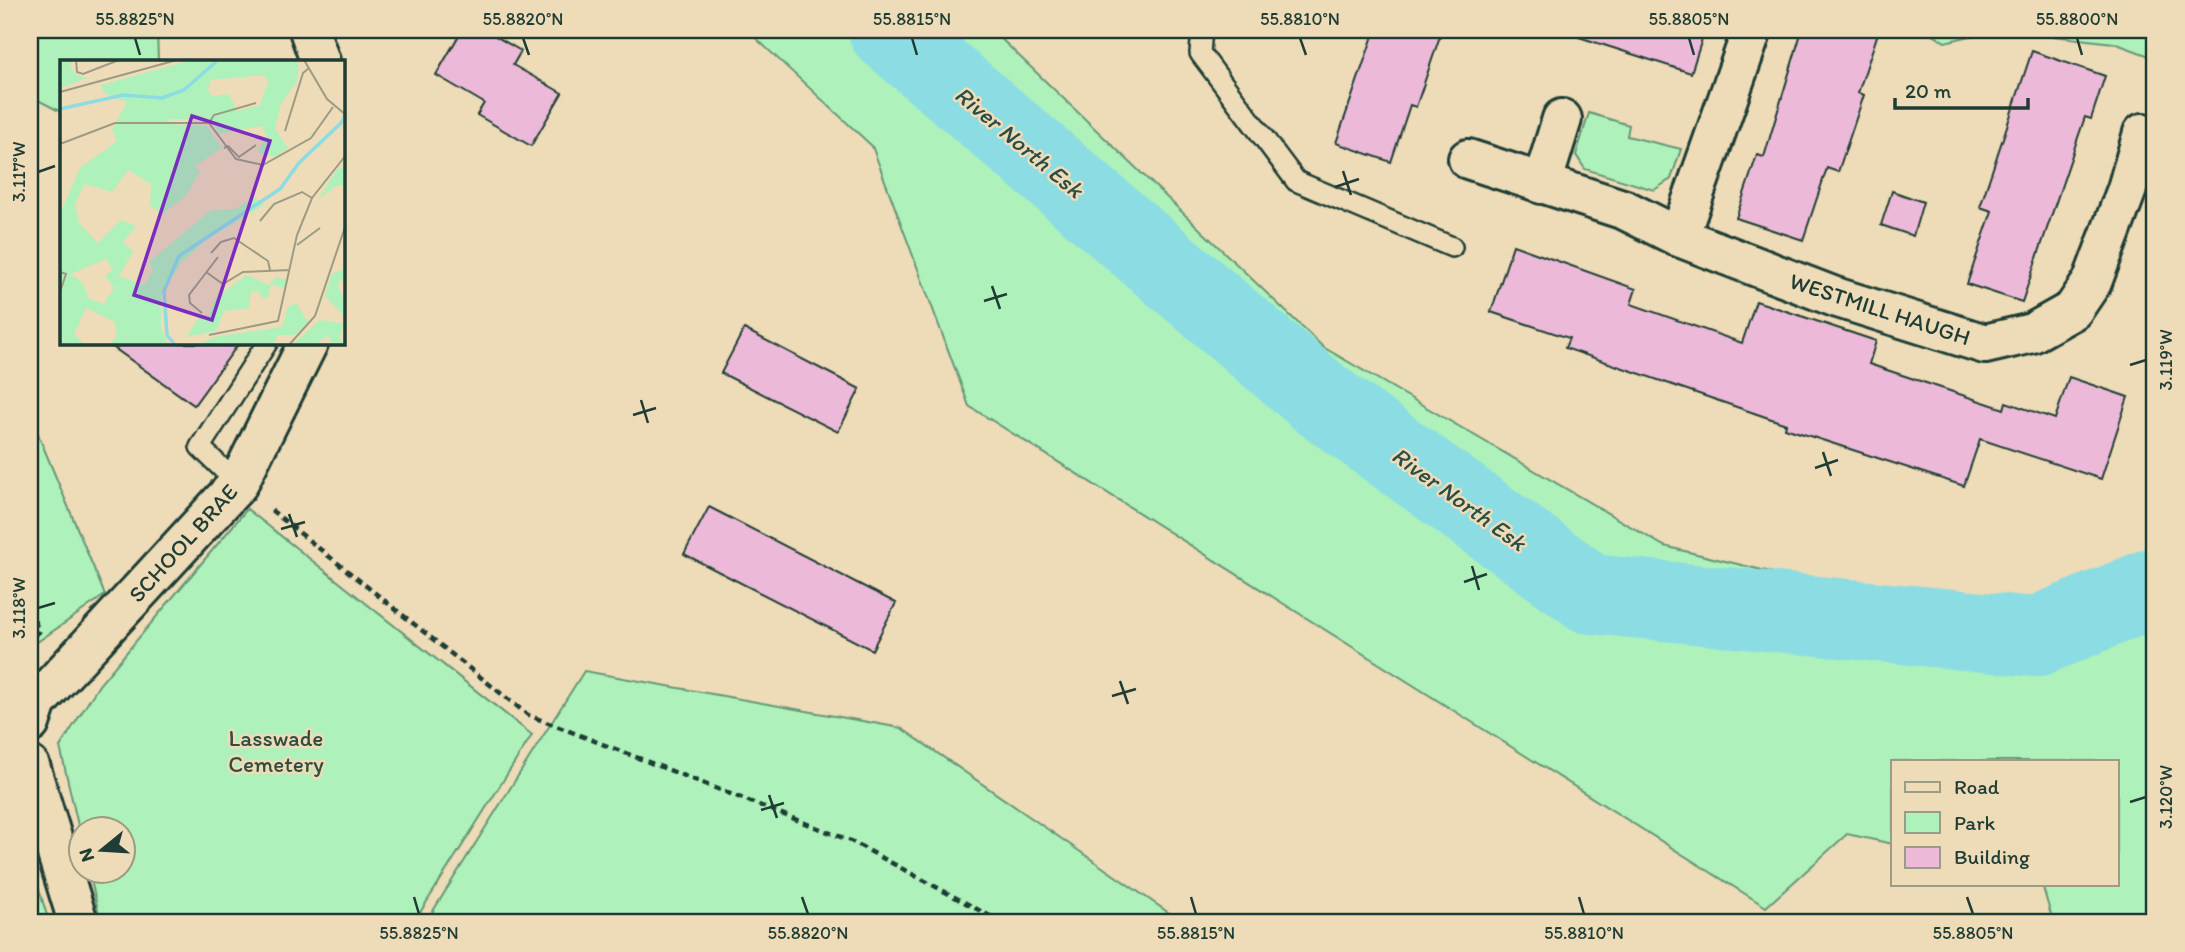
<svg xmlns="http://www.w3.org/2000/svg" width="2185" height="952" font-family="Itim,sans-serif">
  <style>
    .green { fill: #aef1ba; stroke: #669777; stroke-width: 2 }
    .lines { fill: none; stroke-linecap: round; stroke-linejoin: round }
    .river { stroke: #8bdde3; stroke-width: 80 }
    .building { fill: #ecbad8; stroke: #1f3d34; stroke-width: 2 }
    .lane-casing { stroke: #1f3d34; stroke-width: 24 }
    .street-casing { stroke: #1f3d34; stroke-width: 44 }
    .path { stroke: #1f3d34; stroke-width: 4.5; stroke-dasharray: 7 5; stroke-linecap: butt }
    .lane { stroke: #eedbb8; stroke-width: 19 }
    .street { stroke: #eedbb8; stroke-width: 38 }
    .ticks { fill: none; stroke: #1f3d34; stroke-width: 2.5 }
    .labels { text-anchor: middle; stroke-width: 5; stroke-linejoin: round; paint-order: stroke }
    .street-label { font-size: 23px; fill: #1f3d34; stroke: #eedbb8 }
    .park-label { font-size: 23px; fill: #2d4f41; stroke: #eedbb8 }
    .water-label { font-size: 24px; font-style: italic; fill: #2a4d46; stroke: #eedbb8 }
    .inset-river { fill: none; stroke: #8bdde3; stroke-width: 3.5 }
    .inset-road { fill: none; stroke: #9b9c83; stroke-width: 2 }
    .view { fill: #7b2cbf; fill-opacity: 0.15; stroke: #7b2cbf; stroke-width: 3.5 }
    .inset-edge { fill: none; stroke: #1f3d34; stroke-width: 3.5 }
    .neatline { fill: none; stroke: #1f3d34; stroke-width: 2.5 }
    .ticks-label { font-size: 18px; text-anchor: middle; fill: #1f3d34 }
  </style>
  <rect width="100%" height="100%" fill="#eedbb8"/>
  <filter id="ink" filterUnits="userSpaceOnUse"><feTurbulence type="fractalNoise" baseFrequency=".0143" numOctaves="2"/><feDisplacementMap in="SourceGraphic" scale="14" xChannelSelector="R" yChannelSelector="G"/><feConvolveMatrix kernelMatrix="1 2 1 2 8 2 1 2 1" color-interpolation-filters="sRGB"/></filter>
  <g filter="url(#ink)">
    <path class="green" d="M30,30h127l1,31h-97v51l-31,-16z
      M747,30h245l331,317 341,199 433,106 58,-29v299h-102l-11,-38h75v-123h-224v83l-46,-10 -81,73 -797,-501 -97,-260z
      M1927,30h69l-51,12z
      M2001,30h154v28l-41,-15z
      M1589,113l40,12 -2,11 54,13 -10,30 -17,11 -69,-21 -9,-14z
      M30,415l75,180 -75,52z
      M247,509l285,226 -118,187h-313l-12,-50h33v-42h-42v4l-20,-87 39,-62z
      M584,671l317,57 281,194h-756z
      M30,860l19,62h-19z"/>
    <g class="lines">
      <path class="river" d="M888,30l434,370 269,194 444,43 120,-50"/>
    </g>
    <path class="building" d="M462,30h23l36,21 -8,14 49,28 -31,53 -54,-31 7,-12 -48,-28z
      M1375,30h67l-26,77 -6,-2 -19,57 -55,-19z
      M1581,30h124l-14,43 -112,-36z
      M1802,30h77l-21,63 6,2 -26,77 -11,-4 -24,72 -67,-22 21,-63 7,2z
      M2032,51l73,25 -14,43 -6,-2 -63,185 -55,-18 25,-73 -12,-4z
      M1892,191l31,11 -10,34 -32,-11z
      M1513,245l123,44 -5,15 111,39 14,-42 120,40 -7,23 135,45 2,-7 49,17 14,-42 59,20 -27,82 -121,-40 -16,47 -179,-58 1,-4 -221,-76 4,-10 -78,-26z
      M744,329l116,60 -22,43 -117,-59z
      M107,343h132l-45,62z
      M709,507l187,96 -24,47 -188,-96z"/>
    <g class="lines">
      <defs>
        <path id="lane" d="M1202,30l-2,23 96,128 156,66
          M238,484l-38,-37 67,-104"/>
        <path id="street" d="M309,30l11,31
          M1468,159l157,51 54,27 156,60 150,47 47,-11 41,-23 19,-28 35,-93 16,-56
          M1542,184l20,-65
          M1679,237l71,-201v-6
          M30,723l7,-21 201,-218 70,-141
          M30,766l48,156"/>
      </defs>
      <use href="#lane" class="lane-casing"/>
      <use href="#street" class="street-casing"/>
      <path class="path" d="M271,510l257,205 323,126 150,81
        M30,609l9,23 -9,5"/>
      <use href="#lane" class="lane"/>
      <use href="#street" class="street"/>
    </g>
  </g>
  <path class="ticks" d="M135,38l5,17M523,38l6,17M912,38l5,17M1300,38l6,17M1689,38l5,17M2077,38l5,17M1343,171l8,24M38,172l17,-6M1335,187l24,-8M992,286l8,23M984,301l23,-7M2130,365l16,-5M641,400l7,23M633,415l23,-7M1823,452l8,24M1815,468l23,-8M289,514l8,23M281,529l24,-7M1472,566l7,24M1464,582l23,-8M38,608l17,-5M1120,681l8,23M1112,696l24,-7M769,795l8,23M2130,802l16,-5M761,810l23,-7M414,897l5,17M802,897l6,17M1191,897l5,17M1579,897l5,17M1967,897l6,17"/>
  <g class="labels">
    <g class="street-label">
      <text transform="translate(1880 309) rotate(18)" y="8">WESTMILL HAUGH</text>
      <text transform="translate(183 543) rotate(-48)" y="8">SCHOOL BRAE</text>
    </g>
    <g class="park-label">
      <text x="276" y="746">Lasswade<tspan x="276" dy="26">Cemetery</tspan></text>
    </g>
    <g class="water-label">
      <text transform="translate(1019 142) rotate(40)" y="8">River North Esk</text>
      <text transform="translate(1459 499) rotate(36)" y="8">River North Esk</text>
    </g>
  </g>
  <g transform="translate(60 60)">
    <rect width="285" height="285" fill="#eedbb8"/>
    <path d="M0,0h13l-3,6 7,10 11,2 -28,10zM132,0h103l4,7 -2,14 -16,23 -6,25 13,19 -13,9 -18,-5 10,-17 -6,-9 -43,8 -6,-15h-43l-1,5 39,2 15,22 -27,18 5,5 -14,25 -24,18 -12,-9 1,-21 -23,-14 -16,22 -27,-8 -10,20 4,19 19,20 23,-23 15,6 -13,16 10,10 -14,24 25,9 9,-15 -4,-8 62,-52 24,-1 20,-12 9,8 -58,35 -25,23 -20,32v32l7,18h-58l7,-10 -2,-13 -29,-14 -12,26 11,11 -25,1v-132l20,-46 37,-27 -5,-11 15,-28 -23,-9 -3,-8zM204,15l4,7 -8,23 -23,6 -8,-17 -17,2 -4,-6 3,-10zM46,199l7,11 -8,6 9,12 -10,16 -15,-5 -6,-16 -12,-9zM285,107l-1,19h-8l-18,14 19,-31zM285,208v13l-5,-1 -2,7 7,14v16l-20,-21 6,-21zM186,215l23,10 7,-8 11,3 -2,8 -14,-3 -3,12 -6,1 -4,-7 -7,1 -2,16 -25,3 -8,20 -29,6 12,-20 6,3 5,-7 5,-14zM236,243l12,19 -13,13h-17l-5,10 -77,1 18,-9 68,-10 6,-20zM260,260l25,4 -6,13 6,8h-11l-7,-10 -12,10 -24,1z" fill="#aef1ba" fill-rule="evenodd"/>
    <path class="inset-river" d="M0,49l63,-14 39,3 22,-8 34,-30M116,286l-9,-11 -3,-44 15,-35 101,-67 19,-26 43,-41 4,-9"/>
    <path class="inset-road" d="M16,0l1,12 6,2 36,-14M244,0l23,39 19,16M0,32l117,-32M149,63l27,36 27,6 48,-27 22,-31M149,63l5,-8 42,-12M225,71l18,-58 6,-5M0,84l55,-21h94M164,88l4,-2 11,11 17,-12M200,161l14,-17 28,-12 10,6M237,185l23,-17M151,193l10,-11 13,-4 34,23 2,9M0,212l6,2 -6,18M146,212l17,12 20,-12 47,-2M142,253l-12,-10 -1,-8 29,-38M149,275l69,-14 19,-86 15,-37 34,-43M228,286l27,-30 31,-92"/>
    <path class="view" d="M132,56l78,25 -58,179 -78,-25z"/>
    <rect width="285" height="285" class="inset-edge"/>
  </g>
  <rect width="2185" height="952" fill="none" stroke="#eedbb8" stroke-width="77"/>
  <rect x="1891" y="760" width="228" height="126" fill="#eedbb8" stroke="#9b9c83" stroke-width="2"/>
  <rect x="1905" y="782" width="35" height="10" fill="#eedbb8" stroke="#9b9c83" stroke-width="2"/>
  <text x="1954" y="794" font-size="21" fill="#1f3d34">Road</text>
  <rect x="1905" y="812" width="35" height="21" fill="#aef1ba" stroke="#9b9c83" stroke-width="2"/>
  <text x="1954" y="830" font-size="21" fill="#1f3d34">Park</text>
  <rect x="1905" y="847" width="35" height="21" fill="#ecbad8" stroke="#9b9c83" stroke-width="2"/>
  <text x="1954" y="864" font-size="21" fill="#1f3d34">Building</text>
  <g transform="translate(102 850) rotate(252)"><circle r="33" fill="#eedbb8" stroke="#9b9c83" stroke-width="2"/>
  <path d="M0-5L12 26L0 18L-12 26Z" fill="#1f3d34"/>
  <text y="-10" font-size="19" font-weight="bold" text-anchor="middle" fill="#1f3d34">N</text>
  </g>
  <path d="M1895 98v10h133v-10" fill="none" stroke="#1f3d34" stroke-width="3.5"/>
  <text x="1905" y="98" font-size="21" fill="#1f3d34" stroke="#eedbb8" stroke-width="5" paint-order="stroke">20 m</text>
  <rect x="38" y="38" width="2108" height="876" class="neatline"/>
  <g class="ticks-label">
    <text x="135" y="25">55.8825°N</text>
    <text x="523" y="25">55.8820°N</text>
    <text x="912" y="25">55.8815°N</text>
    <text x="1300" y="25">55.8810°N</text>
    <text x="1689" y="25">55.8805°N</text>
    <text x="2077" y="25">55.8800°N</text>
    <text transform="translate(19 172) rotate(-90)" y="6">3.117°W</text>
    <text transform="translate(2166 360) rotate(-90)" y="6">3.119°W</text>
    <text transform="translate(19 608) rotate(-90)" y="6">3.118°W</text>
    <text transform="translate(2166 797) rotate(-90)" y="6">3.120°W</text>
    <text x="419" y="939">55.8825°N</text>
    <text x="808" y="939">55.8820°N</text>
    <text x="1196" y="939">55.8815°N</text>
    <text x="1584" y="939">55.8810°N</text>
    <text x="1973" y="939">55.8805°N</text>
  </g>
</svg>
